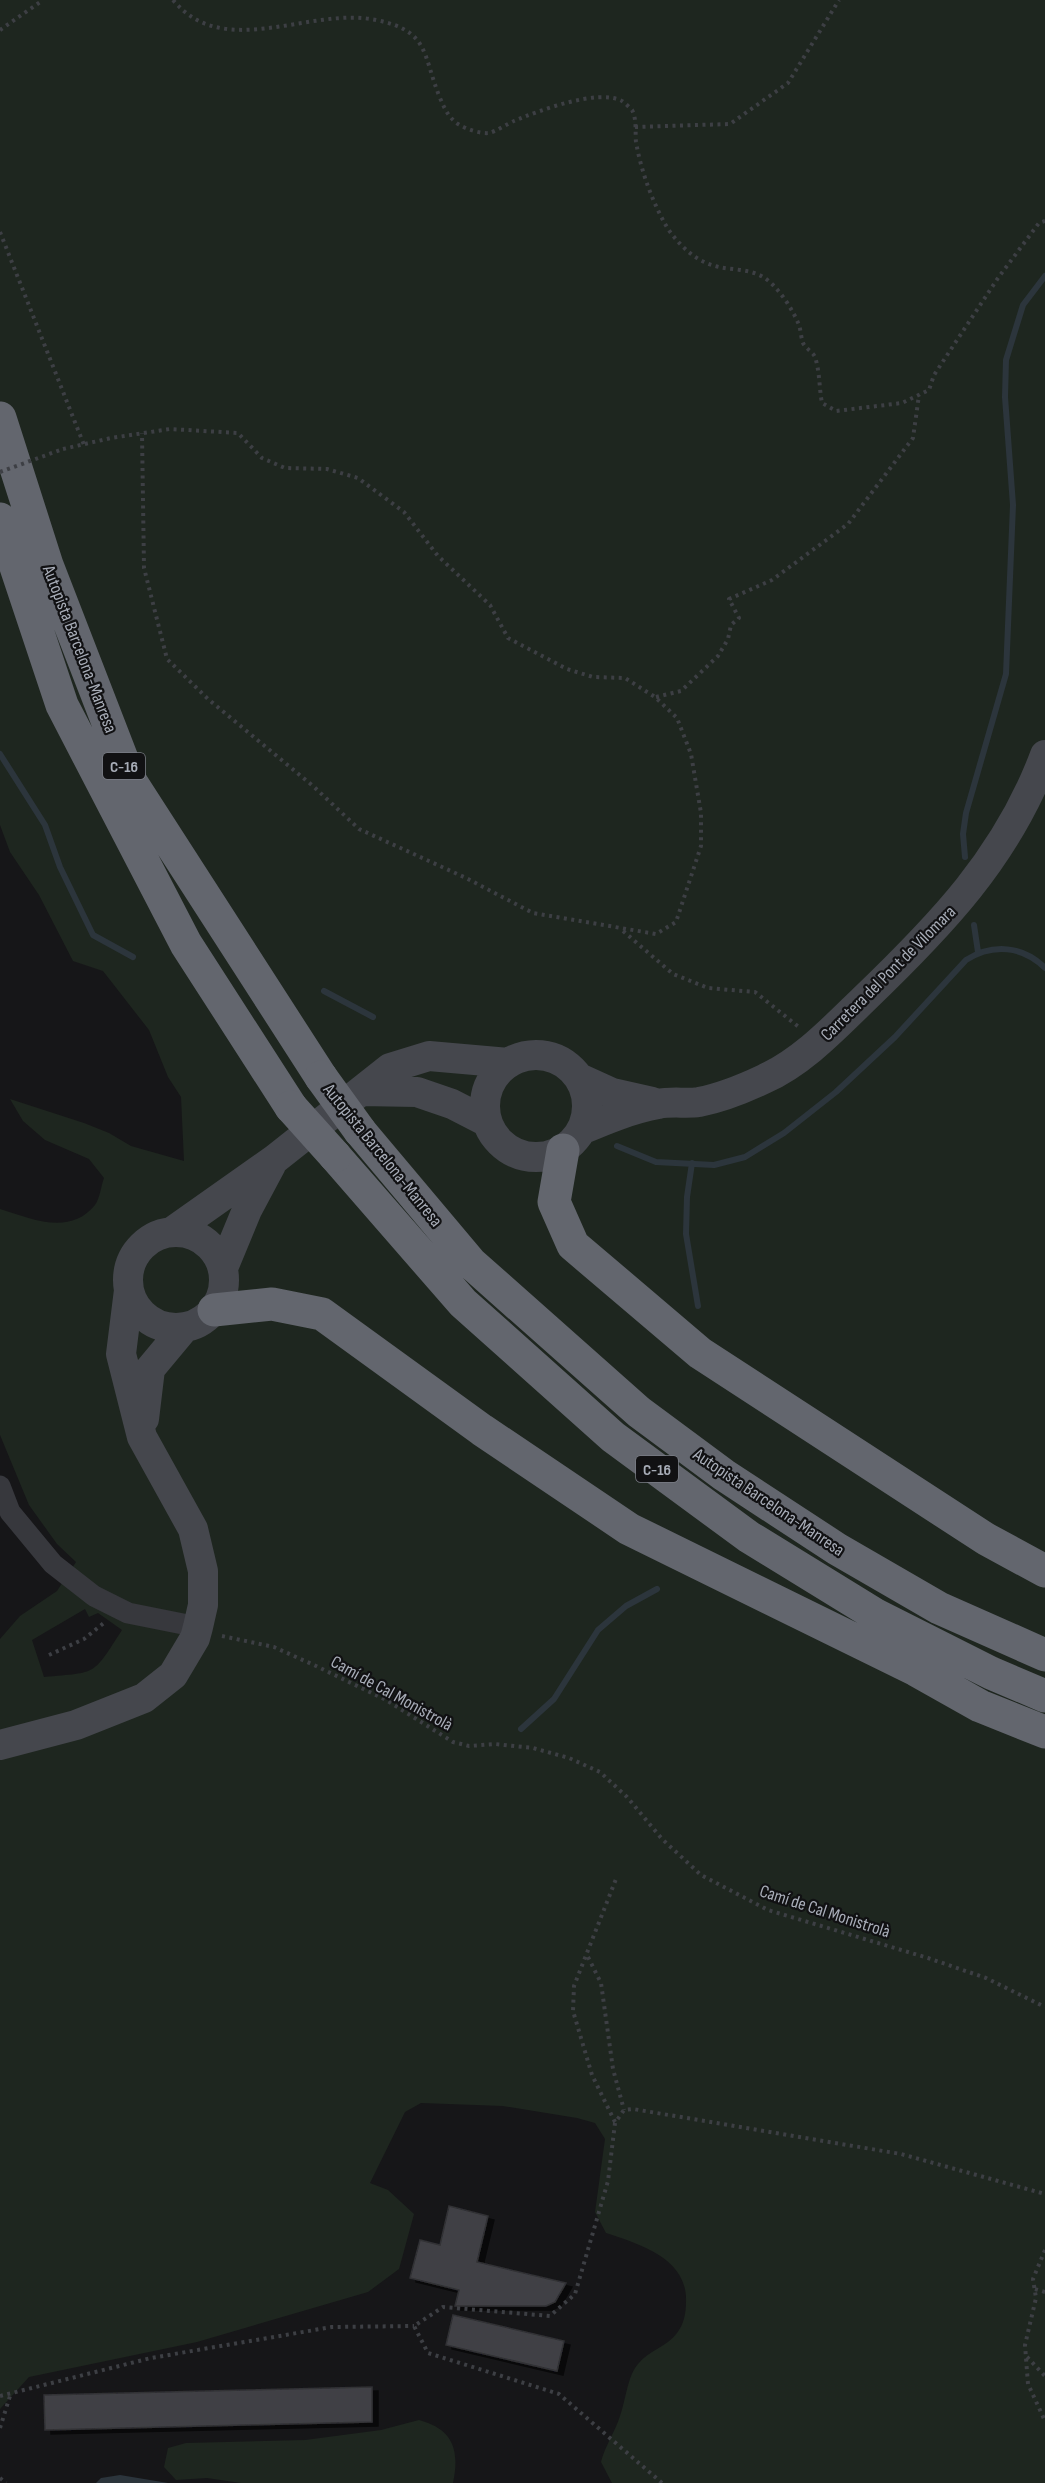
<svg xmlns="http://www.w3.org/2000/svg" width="1045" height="2483" font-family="'Sofia Sans Condensed',sans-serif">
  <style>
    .green { fill: #1e261f; fill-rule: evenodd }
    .water { fill: #2c353c }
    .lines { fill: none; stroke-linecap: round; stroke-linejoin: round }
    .stream { stroke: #2c353c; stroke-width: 6 }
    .building { fill: #404145; stroke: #303034; stroke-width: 1.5; filter: url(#shadow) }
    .path { stroke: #3d3f44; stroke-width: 4; stroke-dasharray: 3 4.5; stroke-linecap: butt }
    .street { stroke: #37383d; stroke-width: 21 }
    .secondary { stroke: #45474d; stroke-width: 30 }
    .highway { stroke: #63666e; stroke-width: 33 }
    .path-bridge { stroke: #3d3f44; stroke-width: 4; stroke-dasharray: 3 4.5; stroke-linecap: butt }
    .highway-bridge { stroke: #63666e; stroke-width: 33 }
    .labels { text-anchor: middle; stroke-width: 4.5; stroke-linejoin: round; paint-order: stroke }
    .shield { fill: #111113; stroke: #7b7e86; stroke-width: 1.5 }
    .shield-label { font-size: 16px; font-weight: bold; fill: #a8adb8 }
    .street-label { font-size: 18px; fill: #a8adb8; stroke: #111113 }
  </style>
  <defs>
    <filter id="shadow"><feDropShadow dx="6" dy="4" stdDeviation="0" flood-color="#0009"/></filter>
  </defs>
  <rect width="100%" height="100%" fill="#161618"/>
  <path class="green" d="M0,0h1045v2483h-433l-11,-21c4,-16 14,-30 19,-46 6,-16 7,-39 18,-52 11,-14 29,-17 39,-31 7,-9 9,-20 9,-31 2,-44 -47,-58 -80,-69l-11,-21 10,-73 -10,-16 -18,-5 -74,-12 -82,-3 -16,9 -35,71 18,7 26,24 -15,55 -31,23 -171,50 -168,35 -29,32v-770l20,-23 37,-25 19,-29 -19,-18 -28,-39 -29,-70v-226c32,10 70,27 95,-4 5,-7 6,-19 9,-27l-15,-19 -44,-19 -22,-19 -13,-22 74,24 25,10 22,13 53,15 -3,-64 -13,-20 -19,-47 -46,-59 -30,-10 -34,-66 -29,-43 -10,-27zM85,1609l4,8 9,-4 24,17c-30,46 -23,42 -78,47l-12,-37z
    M419,2420c34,9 41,30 34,63h-212l-34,-5 -31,2 -12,-13 4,-19 18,-5 119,-3 76,-10z"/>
  <path class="water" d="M120,2475l48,8h-72l5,-5z"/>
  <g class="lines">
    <path class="stream" d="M0,754l45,71 15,42 33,68 40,22
      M965,857l-2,-23 3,-21 40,-139 7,-169 -8,-108 1,-37 17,-55 22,-29
      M974,925l4,27
      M324,991l49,26
      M617,1146l39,16 58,3 31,-8 39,-24 52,-41 59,-55 71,-77c27,-17 57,-14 79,8
      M692,1163l-5,34 -1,37 12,72
      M521,1729l33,-30 44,-69 28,-24 31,-17"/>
  </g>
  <path class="building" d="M449,2206l39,10 -11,46 89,21 -11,19 -9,4h-91l4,-16 -49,-12 10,-38 20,5z
    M453,2315l111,26 -7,30 -111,-26z
    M372,2387v35l-327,8 -1,-35z"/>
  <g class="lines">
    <path class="path" d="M173,0c51,62 137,6 203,20 54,11 46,34 64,78 5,11 8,19 18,26 8,5 22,10 31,9 8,-2 18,-9 25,-12 24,-10 84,-33 108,-20 2,1 8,7 10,9 5,9 3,23 4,32 5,29 17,62 32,87 13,18 28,33 51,38 14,3 31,2 44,10 15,9 30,33 36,48 2,6 2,13 4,18 3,6 10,9 12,14 5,15 4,31 7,46l14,8 66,-8 27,-13 5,-15 64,-97 41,-55 6,-2
      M0,30l43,-30
      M635,127l95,-3 58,-41 51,-83
      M0,232l84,213
      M63,449l48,-11 59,-9 68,4 24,25 23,10 42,1 31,9 46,34 34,44 52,49 18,33 59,31 26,8 32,1 30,19 22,21 14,36 10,59v33l-25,76 -20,12 -123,-21 -67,-35 -107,-49 -46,-43 -105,-87 -41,-40 -23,-91 -2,-135
      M656,697l25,-6 37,-35 10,-17 3,-14 8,-7 -10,-19 43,-19 76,-56 65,-86 6,-43
      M623,931l50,43 35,14 47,4 45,36
      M222,1636l52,11 42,19 70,34 67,42 16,4 26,-2 38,4 36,10 31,14 27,25 35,42 39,36 67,35 160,48 58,20 59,29
      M49,1655l35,-16 21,-17
      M588,1957l13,26 12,86 11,41
      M615,2122l-23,-47 -19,-64 1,-25 42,-107
      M1045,2250l-12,29 3,19 -11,47 3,39 17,37
      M1035,2289l10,3
      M1027,2357l18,19
      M0,2396l151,-38 181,-31 82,-1
      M0,2428l10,-32
      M0,2478l6,5
      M662,2483l-103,-89 -131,-41 -14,-27 29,-19 107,9 25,-22 33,-113 7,-58 9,-13 9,-1 268,45 144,40"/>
    <path class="street" d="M0,1486l10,26 43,52 41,32 34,17 70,14"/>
    <path class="secondary" d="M485 1106a51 51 0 1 1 102 0a51 51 0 1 1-102 0Z
      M579,1078l33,15 40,9
      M361,1091l56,1 35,12 35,18
      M581,1130c26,-11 50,-21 77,-26 14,-3 28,0 41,-2 21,-4 46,-14 65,-23 38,-17 69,-50 99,-79 77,-74 144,-143 182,-245
      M173,1231l102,-72 115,-91 39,-12 80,7
      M128 1280a48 48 0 1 1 96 0a48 48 0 1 1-96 0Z
      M223,1268l24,-58 24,-45
      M144,1419l6,-50 35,-42
      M0,1745l76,-20 68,-27 29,-23 22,-37 3,-11 5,-22v-34l-10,-42 -51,-92 -21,-83 8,-64"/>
    <path class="highway" d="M0,418l47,147 84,217 190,295
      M0,519l62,186 124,239 105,163
      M360,1131l111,132 168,149 85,63 113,74 102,59 106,47
      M563,1150l-9,52 19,43 127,108 286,186 59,32
      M335,1156l128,147 150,134 136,100 127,78 115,58 54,23
      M214,1310l58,-6 50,10 160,116 147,99 287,141 64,36 65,26"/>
    <path class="path-bridge" d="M0,472l63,-23"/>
    <path class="highway-bridge" d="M321,1077l39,54
      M291,1107l44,49"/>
  </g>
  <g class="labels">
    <g class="shield">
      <rect x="103" y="753" width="42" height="26" rx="4.5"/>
      <rect x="636" y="1456" width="42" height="26" rx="4.5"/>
    </g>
    <g class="shield-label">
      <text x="124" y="772">C-16</text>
      <text x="657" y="1475">C-16</text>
    </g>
    <g class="street-label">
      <text transform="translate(80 649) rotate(69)" y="6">Autopista Barcelona-Manresa</text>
      <text transform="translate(888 973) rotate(-45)" y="6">Carretera del Pont de Vilomara</text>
      <text transform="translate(383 1155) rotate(51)" y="6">Autopista Barcelona-Manresa</text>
      <text transform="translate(769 1502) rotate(34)" y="6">Autopista Barcelona-Manresa</text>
      <text transform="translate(392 1693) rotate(29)" y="6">Camí de Cal Monistrolà</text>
      <text transform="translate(825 1911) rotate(18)" y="6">Camí de Cal Monistrolà</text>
    </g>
  </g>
</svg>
